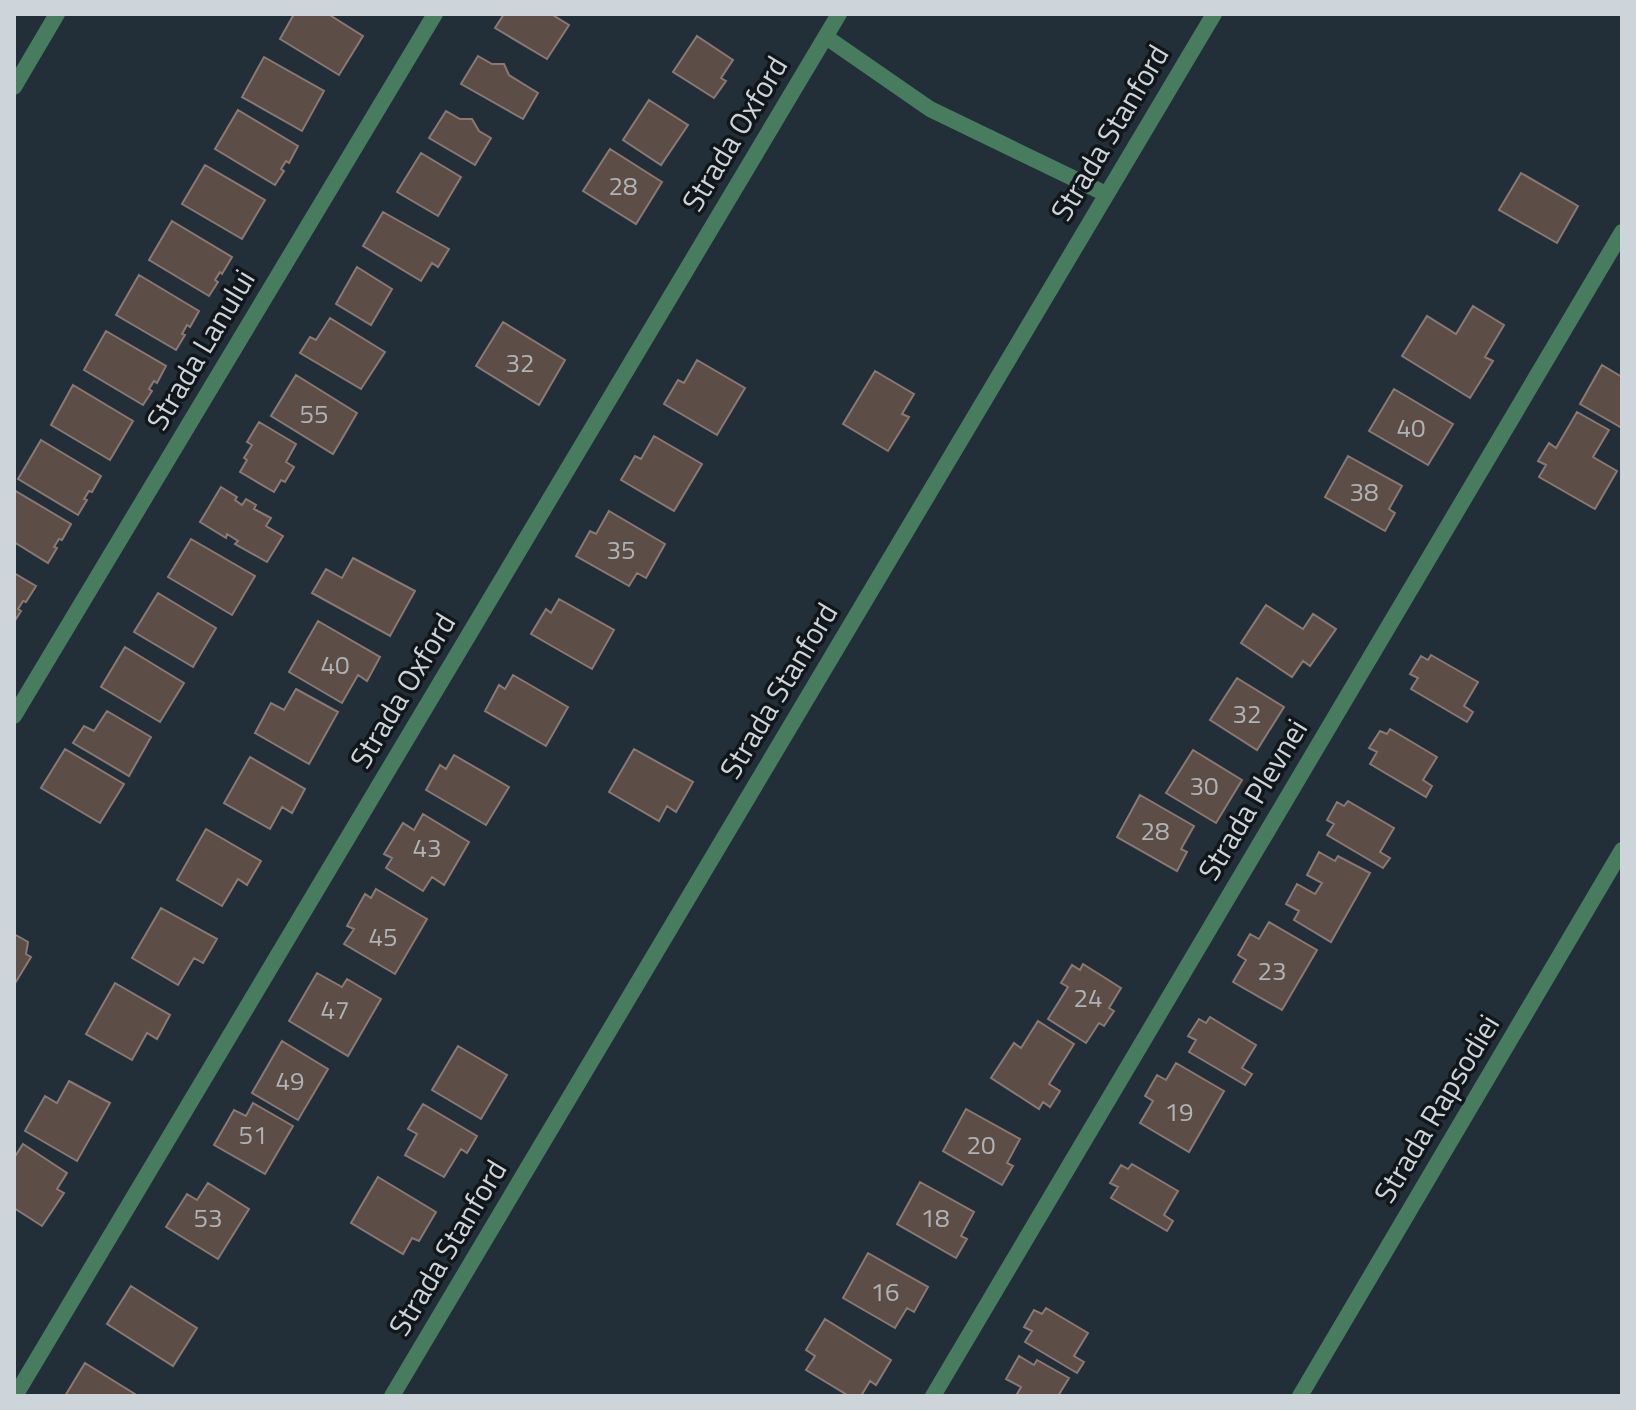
<svg xmlns="http://www.w3.org/2000/svg" width="1636" height="1410" font-family="'Titillium Web',sans-serif">
  <style>
    .building { fill: #5c4e47; stroke: #897972; stroke-width: 2 }
    .lines { fill: none; stroke-linecap: round; stroke-linejoin: round }
    .minor { stroke: #477c5f; stroke-width: 16 }
    .labels { text-anchor: middle; stroke-width: 7; stroke-linejoin: round; paint-order: stroke }
    .number-label { font-size: 26px; fill: #b1b2b5 }
    .street-label { font-size: 30px; fill: #cdd4da; stroke: #11161a }
  </style>
  <rect width="100%" height="100%" fill="#232f38"/>
  <path class="building" d="M294,14h34l35,22 -24,39 -59,-36z
    M504,14h47l18,11 -22,34 -52,-31z
    M697,36l36,24 -12,18 5,3 -12,17 -41,-26z
    M478,56l14,8h12l5,11 29,18 -15,26 -62,-35z
    M264,57l60,34 -22,40 -60,-34z
    M649,100l39,25 -27,40 -38,-25z
    M238,110l60,36 -9,17 -3,-2 -5,8 3,2 -9,14 -60,-36z
    M446,111l14,8h12l7,12 12,7 -16,27 -46,-27z
    M610,149l52,33 -26,42 -53,-33z
    M421,153l40,24 -23,39 -41,-24z
    M205,165l60,35 -23,39 -60,-35z
    M1521,173l57,33 -21,37 -58,-33z
    M383,212l66,37 -11,18 -6,-4 -11,18 -58,-35z
    M172,221l60,36 -10,17 -2,-2 -5,8 3,2 -9,14 -60,-36z
    M357,267l35,22 -21,36 -35,-21z
    M139,275l60,36 -9,16 -3,-2 -5,9 3,1 -9,15 -60,-35z
    M1473,306l31,19 -19,32 8,4 -23,37 -68,-42 25,-40 29,18z
    M330,318l55,34 -24,37 -61,-36 10,-16 6,3z
    M503,322l62,38 -26,45 -63,-39z
    M106,331l60,35 -9,17 -3,-2 -5,8 3,2 -9,14 -59,-35z
    M697,360l48,28 -28,47 -53,-31 14,-24 6,3z
    M1602,365l20,12v51l-42,-24z
    M875,371l39,23 -12,20 7,3 -21,34 -45,-27z
    M296,375l61,38 -24,41 -62,-38z
    M73,385l60,36 -23,39 -59,-35z
    M1394,389l59,35 -25,41 -59,-34z
    M1577,412l32,18 -16,27 24,14 -22,38 -56,-32 7,-12 -8,-4 11,-18 7,5z
    M259,422l37,22 -10,18 8,5 -9,15 -4,-2 -7,12 -34,-20 7,-12 -3,-2 8,-13 -5,-3z
    M654,436l48,28 -28,47 -53,-31 14,-24 6,3z
    M41,440l60,36 -9,16 -3,-1 -5,8 3,1 -9,15 -60,-36z
    M1348,456l54,30 -13,23 6,4 -10,18 -60,-34z
    M221,487l16,10 -2,3 7,5 4,-6 10,6 -2,4 17,9 -5,8 17,10 -16,26 -32,-18 3,-3 -11,-7 -1,4 -26,-16z
    M14,490l57,34 -9,16 -3,-1 -5,8 3,1 -9,15 -34,-21z
    M609,511l56,33 -19,34 -9,-5 -8,13 -53,-30 14,-25 6,3z
    M191,539l64,37 -23,39 -64,-38z
    M353,558l62,33 -25,45 -78,-43 14,-24 16,9z
    M14,573l22,13 -10,16 -3,-1 -5,8 3,2 -7,11z
    M158,593l58,35 -23,39 -59,-35z
    M559,599l55,31 -22,39 -61,-35 15,-25 5,4z
    M1266,605l37,24 10,-15 23,15 -26,37 -7,-5 -11,16 -51,-34z
    M318,621l62,36 -13,24 -9,-6 -16,28 -53,-31z
    M125,647l59,36 -24,39 -59,-35z
    M1431,655l47,27 -14,24 9,6 -6,10 -56,-33 7,-11 -8,-4 11,-18 7,4z
    M513,675l55,32 -22,39 -61,-35 14,-26 6,4z
    M1237,678l47,29 -27,43 -47,-30z
    M296,689l42,23 -29,52 -54,-31 16,-30 13,7z
    M107,711l44,26 -22,39 -56,-33 11,-17 10,5z
    M1390,729l47,28 -14,23 9,6 -6,11 -56,-33 7,-12 -8,-4 11,-17 7,3z
    M65,749l59,35 -24,39 -59,-35z
    M634,749l59,33 -17,30 -9,-6 -8,15 -50,-29z
    M1193,750l49,30 -26,43 -50,-30z
    M454,755l55,32 -23,38 -60,-35 14,-25 6,4z
    M250,757l55,32 -13,24 -10,-6 -12,22 -46,-26z
    M1140,795l54,31 -13,23 6,3 -10,19 -60,-34z
    M1348,801l46,27 -14,24 10,6 -7,10 -56,-33 7,-11 -7,-4 10,-18 7,4z
    M423,814l46,28 -25,43 -12,-8 -9,14 -37,-23 6,-10 -8,-4 19,-31 11,7z
    M206,829l55,32 -14,24 -9,-6 -16,27 -45,-26z
    M1319,852l16,9 3,-5 32,17 -39,69 -37,-22 5,-9 -13,-7 11,-20 18,10 7,-11 -15,-8z
    M376,889l51,30 -32,55 -51,-30 10,-15 -7,-3 18,-32 6,4z
    M161,908l56,31 -14,24 -9,-5 -16,27 -46,-27z
    M1269,922l48,28 -35,60 -49,-28 13,-22 -8,-5 12,-21 9,5z
    M14,934l14,8 -2,12 5,3 -17,28z
    M1083,964l38,24 -12,20 5,3 -10,15 -5,-3 -13,20 -38,-24 20,-32 -7,-4 11,-18 8,5z
    M317,973l25,14 5,-8 34,20 -33,57 -59,-35z
    M115,983l55,32 -13,24 -10,-6 -15,27 -46,-26z
    M1210,1017l46,28 -14,23 10,6 -7,11 -56,-33 7,-12 -8,-4 11,-17 7,4z
    M1038,1021l36,23 -25,40 11,7 -10,16 -7,-5 -4,7 -48,-31 23,-35 7,5z
    M282,1041l46,28 -30,51 -46,-27z
    M458,1046l49,29 -26,44 -49,-29z
    M1176,1063l48,28 -35,61 -49,-29 13,-22 -8,-5 12,-21 9,5z
    M69,1081l41,22 -33,58 -52,-30 20,-35 12,7z
    M253,1103l40,23 -28,48 -51,-29 20,-35 12,6z
    M423,1104l54,32 -10,17 -6,-4 -17,28 -39,-22 12,-21 -9,-5z
    M966,1109l54,30 -13,24 6,3 -11,19 -59,-34z
    M23,1144l44,29 -10,16 7,4 -22,33 -28,-18v-50z
    M1132,1164l46,27 -14,24 9,6 -6,10 -56,-33 7,-11 -8,-4 11,-18 7,4z
    M378,1177l58,35 -17,29 -7,-3 -9,16 -52,-31z
    M920,1182l54,30 -13,24 6,3 -11,19 -59,-34z
    M208,1183l41,26 -31,50 -52,-32 21,-33 10,6z
    M868,1253l60,34 -14,25 -7,-4 -12,20 -52,-30z
    M131,1286l66,42 -24,38 -66,-42z
    M1046,1308l42,25 -14,23 10,6 -7,11 -52,-31 7,-11 -8,-4 10,-17 8,4z
    M825,1319l66,41 -15,25 -6,-4 -9,15h-12l-43,-26 9,-14 -9,-6z
    M1019,1356l15,9 3,-5 32,18 -11,18h-42l5,-9 -15,-8z
    M85,1363l53,33h-73z"/>
  <g class="lines">
    <path class="minor" d="M826,37l104,72 176,85
      M14,87l43,-73
      M14,716l421,-702
      M15,1396l824,-1382
      M392,1396l822,-1382
      M933,1396l689,-1164
      M1300,1396l322,-546"/>
  </g>
  <g class="labels">
    <g class="number-label">
      <text x="623" y="195">28</text>
      <text x="520" y="372">32</text>
      <text x="314" y="423">55</text>
      <text x="1411" y="437">40</text>
      <text x="1364" y="501">38</text>
      <text x="621" y="559">35</text>
      <text x="335" y="674">40</text>
      <text x="1247" y="723">32</text>
      <text x="1204" y="795">30</text>
      <text x="1155" y="840">28</text>
      <text x="427" y="857">43</text>
      <text x="383" y="946">45</text>
      <text x="1272" y="980">23</text>
      <text x="1088" y="1007">24</text>
      <text x="335" y="1019">47</text>
      <text x="290" y="1090">49</text>
      <text x="1179" y="1121">19</text>
      <text x="253" y="1144">51</text>
      <text x="981" y="1154">20</text>
      <text x="208" y="1227">53</text>
      <text x="935" y="1227">18</text>
      <text x="885" y="1301">16</text>
    </g>
    <g class="street-label">
      <text transform="translate(1110 133) rotate(-59)" y="10">Strada Stanford</text>
      <text transform="translate(735 134) rotate(-59)" y="10">Strada Oxford</text>
      <text transform="translate(201 350) rotate(-59)" y="10">Strada Lanului</text>
      <text transform="translate(403 691) rotate(-59)" y="10">Strada Oxford</text>
      <text transform="translate(779 691) rotate(-59)" y="10">Strada Stanford</text>
      <text transform="translate(1253 800) rotate(-59)" y="10">Strada Plevnei</text>
      <text transform="translate(1437 1109) rotate(-59)" y="10">Strada Rapsodiei</text>
      <text transform="translate(448 1248) rotate(-59)" y="10">Strada Stanford</text>
    </g>
  </g>
  <rect width="1636" height="1410" fill="none" stroke="#cdd4da" stroke-width="32"/>
</svg>
